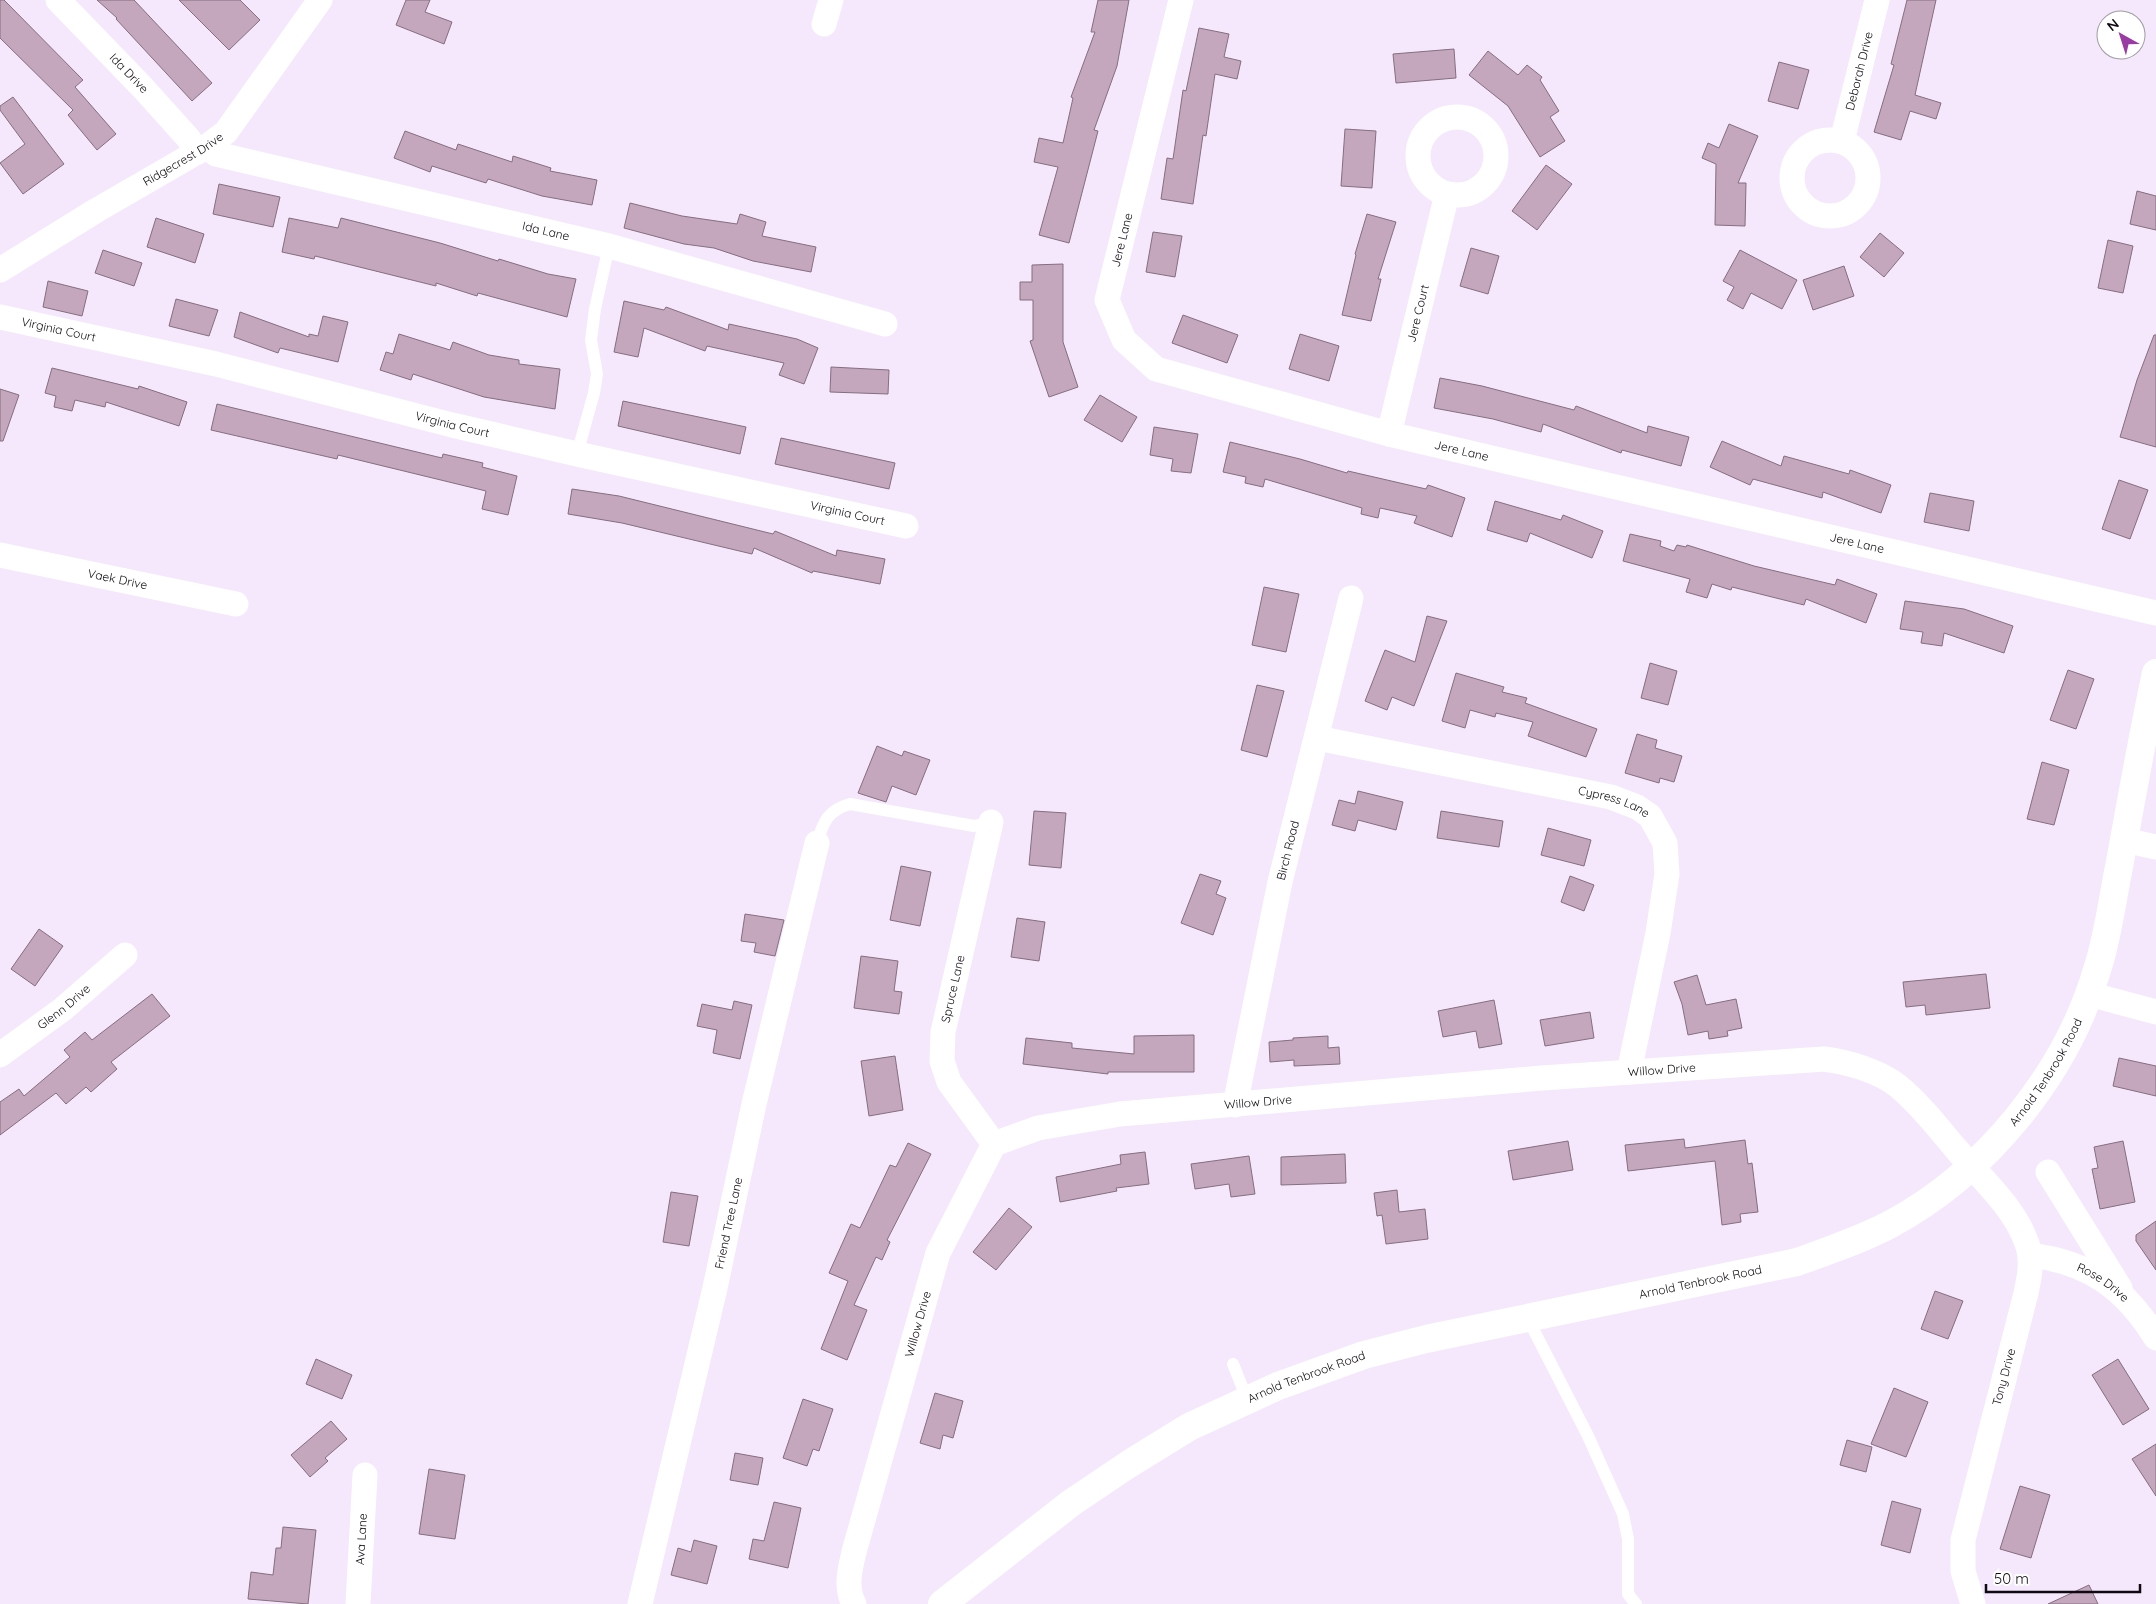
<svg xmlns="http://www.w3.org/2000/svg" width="2156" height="1604" font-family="Quicksand,sans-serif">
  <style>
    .building { fill: #c4a7bd; stroke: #846e7f }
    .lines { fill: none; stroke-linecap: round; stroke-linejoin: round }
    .lane { stroke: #fff; stroke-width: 12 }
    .street { stroke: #fff; stroke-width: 25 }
    .secondary { stroke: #fff; stroke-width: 28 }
    .labels { text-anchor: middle; stroke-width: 4; stroke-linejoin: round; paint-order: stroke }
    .street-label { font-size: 12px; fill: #0f0a11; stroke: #fff }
  </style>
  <rect width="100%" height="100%" fill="#f5e8fc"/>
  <path class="building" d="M0,0h4l79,80 -8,7 41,47 -19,16 -29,-35 5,-5 -73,-72z
    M97,0h37l78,83 -20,18 -76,-82 1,-1z
    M179,0h61l20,20 -31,30z
    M406,0h24l-5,12 27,10 -8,22 -48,-19z
    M1098,0h31l-12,66 -23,64 4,1 -29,112 -30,-8 19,-68 -24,-5 5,-24 24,5 10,-45 -2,-1 24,-65h-4z
    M1907,0h29l-21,95 26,8 -5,16 -26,-8 -9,29 -27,-8 20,-67 -3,-1z
    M1199,28l30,6 -5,23 17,4 -4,18 -22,-5 -9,62 -3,-1 -10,69 -32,-5 6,-41 6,1 10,-69 3,1z
    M1454,49l2,29 -60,5 -3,-29z
    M1488,51l30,24 9,-10 15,12 -2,3 19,31 -9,6 15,24 -25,16 -32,-51 -39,-31z
    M1779,62l30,8 -11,39 -30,-8z
    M13,97l51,67 -41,30 -23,-31 25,-19 -25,-34v-4z
    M1729,124l29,12 -20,47h8l-1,43 -30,-1 1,-61 -14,-6 6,-15 11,5z
    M1345,129l31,2 -4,57 -31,-2z
    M405,131l51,19 2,-6 54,18 1,-6 38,12 -1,3 47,9 -5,25 -50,-9 -54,-17 -2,4 -54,-17 -2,6 -36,-14z
    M1546,165l26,19 -35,46 -25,-19z
    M219,184l61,13 -7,30 -60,-13z
    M2137,191l19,5v34l-26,-6z
    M630,203l52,13 55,8 3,-10 26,8 -4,14 54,11 -5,25 -58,-11 -39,-13 -30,-4 -60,-16z
    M1367,214l29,8 -18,57h3l-10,42 -29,-6 14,-60 -1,-1z
    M156,218l48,16 -9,29 -48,-16z
    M289,218l49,10 3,-10 99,25 58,18 1,-2 49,15 28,5 -9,38 -89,-24 -1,3 -41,-13v3l-121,-30 -1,3 -32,-7z
    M1153,232l29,4 -7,41 -29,-5z
    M1880,233l24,20 -20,24 -24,-20z
    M2108,240l25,6 -10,47 -25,-5z
    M1471,248l28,8 -11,38 -28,-8z
    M103,250l39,13 -8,23 -39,-13z
    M1740,250l57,30 -15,29 -31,-16 -8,16 -16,-9 7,-13 -11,-6z
    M1063,264v78l15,45 -29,10 -19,-56 3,-1v-40h-13v-18h12v-17z
    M1844,266l10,30 -41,14 -10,-30z
    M48,281l40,10 -6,25 -39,-9z
    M176,299l42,11 -9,26 -40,-10z
    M624,301l40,9 2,-3 62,23 1,-6 68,15 21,9 -14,36 -25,-9 5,-12 -77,-17 -2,5 -61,-23 -6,29 -24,-5z
    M240,312l69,25v-3l9,2 5,-20 25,6 -10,40 -58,-14 -2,5 -44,-16z
    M1183,315l55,20 -11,28 -55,-20z
    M399,334l51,16 3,-8 36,13 30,5v4l41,5 -5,40 -71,-12 -71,-23 -2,6 -31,-10 6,-18 7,2z
    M1300,334l39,12 -10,35 -40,-12z
    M2154,335h2v112l-36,-10 17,-57z
    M831,367l58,3 -1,24 -58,-2z
    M52,368l86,21 1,-3 48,16 -8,24 -73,-24 -1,5 -30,-7 -3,11 -18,-4 2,-11 -11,-3z
    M1440,378l42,8 92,24 2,-4 71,27 1,-7 41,11 -8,29 -59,-16 -1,3 -78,-29 -2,8 -48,-13 -59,-11z
    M0,389l19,6 -16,46h-3z
    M1100,395l37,22 -15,25 -38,-22z
    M623,401l123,26 -6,27 -122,-28z
    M217,404l225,54 1,-4 40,9 -1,4 35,9 -9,39 -26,-6 4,-18 -148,-36 -1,4 -126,-29z
    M1154,427l44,7 -7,39 -20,-2 2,-12 -23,-4z
    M781,438l114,25 -6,26 -114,-25z
    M1722,441l59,25 3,-10 65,18 1,-4 41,15 -10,28 -58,-21 -1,6 -69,-19 -3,6 -40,-18z
    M1230,442l70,17 47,14 1,-2 78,18 2,-4 37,13 -13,39 -38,-14 3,-7 -37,-8 -2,10 -17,-4 1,-6 -97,-29 -2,8 -18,-4 1,-6 -23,-5z
    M2119,480l29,10 -18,49 -28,-10z
    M572,489l47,7 154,38 2,-3 61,25 1,-6 48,9 -5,25 -67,-13 -1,2 -58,-25 -2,6 -130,-31 -54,-9z
    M1930,493l44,8 -5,30 -45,-9z
    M1495,501l66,19 2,-5 40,16 -11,27 -62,-25 -3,9 -40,-12z
    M1630,534l31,7 -1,5 14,5 3,-6 9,2 1,-2 67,21 81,19 2,-6 40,15 -11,29 -60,-24 -2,6 -72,-18 -1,3 -19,-6 -5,14 -21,-6 4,-13 -67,-18z
    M1264,587l35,7 -13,58 -34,-7z
    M1905,601l59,8 49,17 -9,27 -60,-20 -2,13 -21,-3 2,-11 -23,-3z
    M1427,616l20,5 -33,85 -22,-9 -5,13 -22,-9 20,-51 30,12z
    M1650,663l27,8 -9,34 -27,-7z
    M2068,670l26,9 -18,50 -26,-9z
    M1456,673l48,14 -2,5 25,6 -2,5 72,26 -11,28 -58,-21 5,-14 -37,-9 -1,4 -25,-7 -5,18 -23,-7z
    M1257,685l27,6 -17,66 -26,-7z
    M1637,734l20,6 -2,8 27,8 -8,26 -14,-4 -1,5 -34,-10z
    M877,746l25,10 2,-5 26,9 -14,35 -24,-9 -6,16 -28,-9z
    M2042,762l27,8 -15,55 -27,-6z
    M1358,791l45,11 -7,28 -38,-10 -3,11 -23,-6 7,-25 16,4z
    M1034,811l32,2 -5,55 -32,-3z
    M1441,811l62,10 -4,26 -62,-9z
    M1548,828l43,12 -7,26 -43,-11z
    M901,866l30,6 -11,54 -30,-6z
    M1200,874l21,7 -5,13 10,4 -13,37 -32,-12z
    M1570,876l24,9 -10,26 -23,-9z
    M745,914l39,6 -9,36 -21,-4 2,-9 -15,-2z
    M1017,918l28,4 -6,39 -28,-4z
    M39,929l24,17 -28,40 -24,-17z
    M861,956l37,5 -4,30 8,1 -3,22 -45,-6z
    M1986,974l4,34 -64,7 -1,-10 -19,2 -3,-25z
    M1697,975l9,30 30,-6 6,29 -15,3 1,5 -19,3 -1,-8 -20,4 -6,-31 -8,-22z
    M152,994l18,22 -59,46 6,7 -26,23 -5,-5 -20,17 -10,-11 -56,42v-33l19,-13 5,7 46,-39 -6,-7 21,-18 7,8z
    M1494,1000l8,44 -23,4 -3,-17 -33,6 -5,-26z
    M734,1001l18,4 -12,54 -27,-6 4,-23 -20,-4 5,-22 30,6z
    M1590,1012l4,26 -49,8 -5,-26z
    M1194,1035v37h-86v2l-85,-10 3,-26 46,5v5l62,6v-18z
    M1328,1036v12l11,-1 1,17 -46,2v-6l-24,2 -1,-20 24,-2v-2z
    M895,1056l8,54 -34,6 -8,-55z
    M2119,1058l37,8v30l-43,-10z
    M1684,1139l1,9 60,-8 3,24 4,-1 6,49 -18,2 1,8 -19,3 -7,-64 -87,10 -3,-26z
    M1568,1141l5,29 -60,10 -5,-29z
    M2123,1141l12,61 -35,7 -8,-40 6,-1 -4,-21z
    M908,1143l23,11 -44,86 3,2 -8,18 -6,-3 -22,48 13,5 -20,50 -26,-11 27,-68 -19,-8 22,-49 9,4 30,-63 6,2z
    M1145,1152l4,32 -33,4 1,3 -57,11 -4,-25 65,-13 -1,-9z
    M1345,1154l1,29 -65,2v-28z
    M1249,1156l6,38 -24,3 -2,-13 -34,5 -4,-25z
    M1397,1190l2,22 26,-3 3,30 -42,5 -4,-29 -5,1 -3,-23z
    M671,1192l27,4 -9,50 -26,-4z
    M1009,1208l23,19 -36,43 -23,-18z
    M2156,1221v49l-20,-29v-6z
    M1935,1291l28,10 -15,38 -27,-10z
    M316,1359l36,16 -10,24 -36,-15z
    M2118,1359l31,50 -26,16 -31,-50z
    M1894,1388l34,14 -22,55 -35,-13z
    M935,1393l28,8 -10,37 -10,-3 -3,14 -20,-6z
    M803,1399l30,10 -14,42 -6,-2 -6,17 -24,-8z
    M331,1421l16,18 -22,19 3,3 -18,16 -19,-22z
    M1847,1440l25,7 -6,25 -26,-7z
    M2156,1444v52l-24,-37z
    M735,1453l28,5 -5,27 -28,-5z
    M429,1469l36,6 -10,64 -36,-5z
    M2020,1486l30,9 -19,63 -31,-9z
    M1892,1501l29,8 -11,44 -29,-8z
    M774,1502l27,6 -13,60 -39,-9 4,-20 11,2z
    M283,1527l33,3 -8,74 -60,-5 3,-27 22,3 3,-27h5z
    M694,1540l23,6 -10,38 -36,-9 7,-27 13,4z
    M2089,1585l9,19h-50z"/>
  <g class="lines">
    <path class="lane" d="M577,454l17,-61 3,-19 -6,-34 4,-31 14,-63
      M817,843c6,-21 11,-33 33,-39l124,22 17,-4
      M1527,1317l61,119 35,78 5,25v55l8,10
      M1233,1364l14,35"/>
    <g class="street">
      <path id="s1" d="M58,0l85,88 45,50 10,14"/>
      <path id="s2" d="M1181,0l-74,300 17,40 32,29 233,65 767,179"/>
      <path d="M824,24l7,-24"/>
      <circle cx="1457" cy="156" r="39"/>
      <circle cx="1830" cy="178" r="38"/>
      <path id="s3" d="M1842,141l35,-141"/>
      <path id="s4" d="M206,147l10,7 393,92 276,78"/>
      <path id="s5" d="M0,270l97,-60 109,-63 20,-15 94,-132"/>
      <path id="s6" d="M0,317l216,47 236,61 125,29 329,72"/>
      <path id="s7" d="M1389,434l58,-240"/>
      <path id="s8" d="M0,555l236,49"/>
      <path id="s9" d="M1317,738l294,59 26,10 13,9 15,27 2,31 -9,59 -29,139"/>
      <path d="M991,822l-48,210 -1,29 7,21 45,62"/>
      <path d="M2124,840l32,7"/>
      <path d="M2089,994l67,18"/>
      <path id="s10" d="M0,1055l63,-46 62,-54"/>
      <path id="s11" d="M1235,1105l45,-223 71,-284"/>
      <path d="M2048,1172l72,116"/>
      <path id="s12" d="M2030,1255c59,7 95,33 126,83"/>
      <path id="s13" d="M358,1604l7,-129"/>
      <path id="s14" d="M640,1604l75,-316 39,-184 63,-261"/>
      <path id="s15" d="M854,1604c-9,-17 -4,-34 0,-52l84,-299 56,-109 44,-16 82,-14 422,-36 282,-19c24,3 55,12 74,27 22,18 41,43 59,64 24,28 56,56 69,91 7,17 4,34 0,52l-63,247v31l10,33"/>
    </g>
    <path class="secondary" id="s16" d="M942,1604l129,-101 58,-39 60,-37 89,-41 86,-31 62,-16 371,-77c31,-11 63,-22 92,-37 96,-51 177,-150 208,-255 11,-33 15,-69 22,-103 12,-65 23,-129 37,-194"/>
  </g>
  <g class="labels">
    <g class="street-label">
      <text dy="4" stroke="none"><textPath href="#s3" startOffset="72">Deborah Drive</textPath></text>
      <text dy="4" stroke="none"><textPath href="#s1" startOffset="102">Ida Drive</textPath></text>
      <text dy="4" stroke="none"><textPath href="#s5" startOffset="214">Ridgecrest Drive</textPath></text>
      <text dy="4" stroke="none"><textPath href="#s4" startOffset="351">Ida Lane</textPath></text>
      <text transform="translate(1122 240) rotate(-76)" y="4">Jere Lane</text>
      <text dy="4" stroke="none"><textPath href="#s7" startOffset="124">Jere Court</textPath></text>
      <text dy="4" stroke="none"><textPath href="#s6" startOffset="60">Virginia Court</textPath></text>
      <text dy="4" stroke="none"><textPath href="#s6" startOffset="465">Virginia Court</textPath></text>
      <text dy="4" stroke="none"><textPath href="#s2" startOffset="712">Jere Lane</textPath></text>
      <text dy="4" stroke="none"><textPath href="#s6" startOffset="870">Virginia Court</textPath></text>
      <text dy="4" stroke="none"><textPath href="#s2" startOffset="1118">Jere Lane</textPath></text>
      <text dy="4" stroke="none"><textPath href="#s8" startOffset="120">Vaek Drive</textPath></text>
      <text dy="4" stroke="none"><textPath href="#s9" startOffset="304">Cypress Lane</textPath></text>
      <text dy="4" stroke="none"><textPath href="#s11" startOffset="260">Birch Road</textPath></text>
      <text transform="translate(953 989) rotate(-77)" y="4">Spruce Lane</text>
      <text dy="4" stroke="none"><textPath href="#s10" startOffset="80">Glenn Drive</textPath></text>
      <text dy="4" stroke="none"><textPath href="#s15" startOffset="1160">Willow Drive</textPath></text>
      <text dy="4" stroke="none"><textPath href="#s16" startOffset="1258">Arnold Tenbrook Road</textPath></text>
      <text dy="4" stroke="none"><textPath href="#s15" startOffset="755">Willow Drive</textPath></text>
      <text dy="4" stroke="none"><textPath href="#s14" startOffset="391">Friend Tree Lane</textPath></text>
      <text dy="4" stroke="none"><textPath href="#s16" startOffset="838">Arnold Tenbrook Road</textPath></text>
      <text dy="4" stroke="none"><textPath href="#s12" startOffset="79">Rose Drive</textPath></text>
      <text dy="4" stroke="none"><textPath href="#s15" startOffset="290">Willow Drive</textPath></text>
      <text dy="4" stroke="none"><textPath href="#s16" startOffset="432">Arnold Tenbrook Road</textPath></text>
      <text transform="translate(2004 1377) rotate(-75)" y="4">Tony Drive</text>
      <text dy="4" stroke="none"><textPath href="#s13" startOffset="65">Ava Lane</textPath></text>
    </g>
  </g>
  <g transform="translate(2121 35) rotate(321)"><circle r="24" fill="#ffffff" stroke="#9f9da0"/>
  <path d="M0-4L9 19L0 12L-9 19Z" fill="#9a3ba4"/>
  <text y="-8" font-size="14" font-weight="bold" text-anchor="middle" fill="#0f0a11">N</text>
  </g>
  <path d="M1986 1584v8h154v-8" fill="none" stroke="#0f0a11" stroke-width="2.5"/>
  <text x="1994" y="1584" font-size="15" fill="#0f0a11" stroke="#ffffff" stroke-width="4" paint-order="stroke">50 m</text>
</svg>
